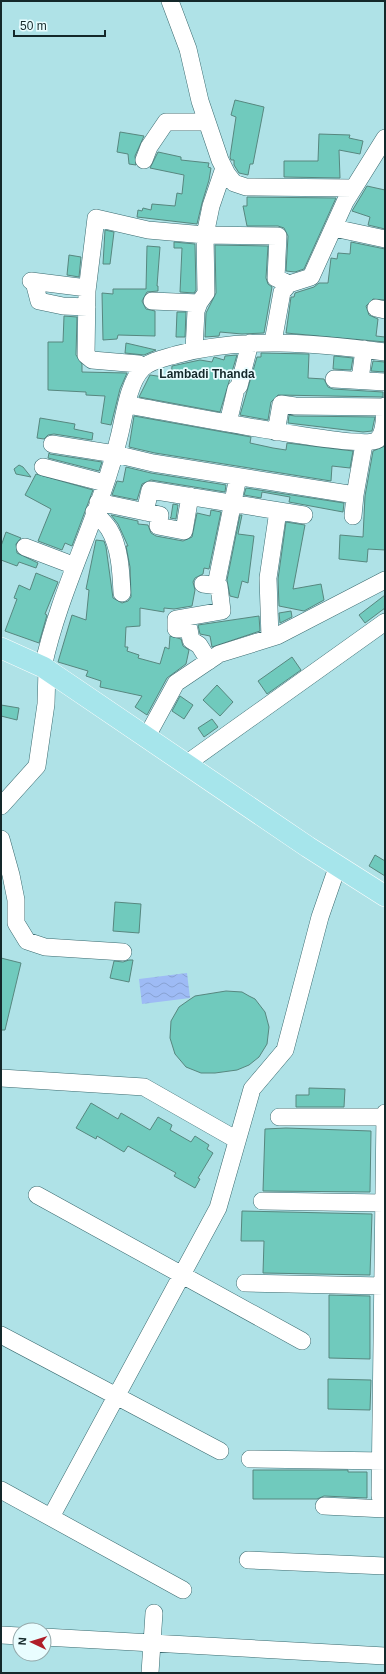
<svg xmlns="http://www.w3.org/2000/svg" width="386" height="1674" font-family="Arial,sans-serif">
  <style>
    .water { fill: url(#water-waves) }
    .building { fill: #70cabd; stroke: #57877f }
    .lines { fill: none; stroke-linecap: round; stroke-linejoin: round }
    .minor-casing { stroke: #3a6a6f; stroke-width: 18 }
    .major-casing { stroke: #fff; stroke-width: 22 }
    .minor { stroke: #fff; stroke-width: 17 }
    .major { stroke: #a6e5eb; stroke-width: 21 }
    .labels { text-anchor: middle; stroke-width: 3.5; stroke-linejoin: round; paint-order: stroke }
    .quarter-label { font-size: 12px; font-weight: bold; fill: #14282a; stroke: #e9fdff }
  </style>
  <defs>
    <pattern id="water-waves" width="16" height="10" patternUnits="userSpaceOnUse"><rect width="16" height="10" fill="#9ebbf5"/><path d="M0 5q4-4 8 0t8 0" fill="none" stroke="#87a1d2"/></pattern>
  </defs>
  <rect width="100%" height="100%" fill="#afe2e7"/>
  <path class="water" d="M187,973l3,25 -48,6 -3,-25z"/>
  <path class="building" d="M235,100l29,7 -11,57h-3l-2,11 -9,-2 -5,-8v-5h-3l-1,-3 6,-40 -5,-2z
    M120,132l24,4 -9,20 1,9 -7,-1 -1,-10 -11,-2z
    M319,134l31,1 -1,3 14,3 -3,13 -21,-4 1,28 -56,-1v-16h34z
    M158,152l23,5v3l28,3 -1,4 3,1 -2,12 -7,23 -5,21 -60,-7 1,-7 4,1 1,-3 8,2 1,-6 23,2 2,-13 5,1 2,-19 -34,-7z
    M367,186l18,4v39l-17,-4 2,-8 -18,-6z
    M247,197l89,1 -32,71 -9,3 -9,-1 2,-35 -4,-8 -6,-2h-31l-4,-20h4z
    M105,230l9,2 -4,32h-7z
    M174,242l21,2 1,46 -2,3 -14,-1 2,-44h-8z
    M351,242l34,7v51l-12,-1 -7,7 3,9 9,4 -2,17 9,1v5l-99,-9 5,-36h3l1,-4 19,-6 5,-4h9l3,-25 6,1 1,-6 12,1z
    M215,245l53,1 -2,32 2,6 4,3 -8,46 -22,1 -22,-2 -1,4 -14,1 1,-24 10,-20z
    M147,246l13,1 -3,39h1v5l-11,1 -5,9 4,8 9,2v25l-37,-1 -1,4 -14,1 -1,-47 11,1v-5h33z
    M69,255l12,2 -2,20 -12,-2z
    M177,312h9l-1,25h-9z
    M64,316l13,1 -1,38 6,9v8l45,1 -7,16 -9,36 -10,-2 4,-27 -19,-1v-3l-38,-2v-48h15z
    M126,343l30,7 -12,5 -19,-2z
    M261,353l48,1 -1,24 16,1 4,8 5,2 50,3v5l-105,-2 -7,7 -3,18 -28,-5 17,-58h4z
    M237,355l-17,57 -81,-15 11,-22 21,3 1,-12 28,-6 12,2 2,-5 10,3 1,-4z
    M334,356l19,2 -2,12 -18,-1z
    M373,361l12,1v10l-14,-1z
    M289,415l6,1 80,1 -3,14 -9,1 -75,-9z
    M134,416l117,21 -1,6 23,5 13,2 1,-7 66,8 -3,17 -18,-2 -1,15 -176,-28 -26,-6z
    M40,418l35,6 -1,5 19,4 -1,7 -38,-6 -6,1 -4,4 -7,-1z
    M385,446v104l-17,-1 -1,13 -28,-3 1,-24 23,2 2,-41 8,-45z
    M49,453l1,1 52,8 -3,9 -51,-13z
    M19,465l4,2 8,10 -15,-3 -2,-5z
    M126,467l25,6 75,12 -1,7 -74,-12 -9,4 -5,16 -25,-5 5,-14 6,1z
    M36,474l57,16 -21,56 -7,-3 -3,7 -24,-9 13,-32 -26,-14z
    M246,488l98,15 -1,9 -54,-10 1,-5 -28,-5 -1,6 -17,-3z
    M173,504l5,1 -2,14 -6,-1 1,-1z
    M211,510l10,2 -12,57 -5,-1 -1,6 -8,4 -2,4 2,8 -3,16 -18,3 -10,-1v4l-24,-4v18l-14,1 -1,20h3l-1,4 12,4 -1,3 22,6 5,-17 4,2 1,-13 11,3 2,7 6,4 -3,14 -19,14 -20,37 -12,-8 7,-11 -42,-9 1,-6 -15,-5 2,-5 -30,-9 14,-47 14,5 3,-30 -3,-1 10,-49 8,1 2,6 7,51 9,5 6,-2 3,-4 -1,-30 -4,-21h2l-10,-22 -7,-9 27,6v3l10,1 3,8 5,3 27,5 9,-4 5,-24 13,3z
    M240,515h2l-4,19 16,2 -6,47 -6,-2 -4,17 -8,-2 -3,-16z
    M286,522l19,3 -12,64 28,-5 3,16 -20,11 -25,-5 -1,-27z
    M6,532l15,6 -5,6 1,9 21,10 -2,5 -17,-6 -2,4 -16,-6v-14z
    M36,573l22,9 -13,32 2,1 -8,28 -34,-12 12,-32 -3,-1 5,-13 11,5z
    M385,595v13l-20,15 -6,-8z
    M291,611l1,6 -12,6 -1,-10z
    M259,616l1,15 -48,16 -2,-11 -10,-2 -2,-9z
    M292,657l9,13 -34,24 -9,-13z
    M217,685l16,17 -13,14 -17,-16z
    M180,696l13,9 -9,14 -12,-8z
    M1,705l18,3 -2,12 -16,-4z
    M212,719l6,8 -14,10 -6,-9z
    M375,855l10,6v15l-16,-10z
    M115,902l26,2 -2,29 -26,-2z
    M1,958l20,5 -16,67h-4z
    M129,960h4l-4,22 -19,-4 4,-17 9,1z
    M226,991l16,1 7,4 6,3 10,13 4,15 -2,17 -8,13 -10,8 -12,5 -22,3h-14l-15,-6 -11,-13 -5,-16 1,-17 8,-14 10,-7 6,-4z
    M309,1088l36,1 -1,18h-48v-12h13z
    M91,1103l27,16 3,-6 29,17 8,-13 14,8 -2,5 21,12 4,-6 14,9 -2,4 6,4 -15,25 2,1 -5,9 -21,-12 2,-3 -48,-27 -4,6 -27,-16 -1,3 -20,-11z
    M286,1128l85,3 -1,61 -107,-1 2,-62z
    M242,1211l130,3 -2,61 -107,-2 1,-32h-23z
    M329,1295l41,1v63l-41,-1z
    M328,1379l43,1 -1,30 -42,-1z
    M253,1470h95v2h19v26l-43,-2 -7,3h-64z"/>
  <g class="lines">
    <defs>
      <path id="minor" d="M170,1l18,48 12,52 20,59 7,14 7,9 12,4 107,1
        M144,160l5,-13 17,-25h41
        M334,228l51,11
        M31,281l56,7
        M34,282l5,19 24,5 24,1
        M152,301l47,2 7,-10 -1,-58 73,1 -2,42 13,6
        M376,308l9,2
        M273,342l9,-50 7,-8 22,-7 34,-75 40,-64
        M194,350l2,-39 3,-8
        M142,369l-3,-5 -47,-4 -6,-5 1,-64 9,-73 52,12 57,5 6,-29 13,-38
        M334,379l51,3
        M360,380l4,-31
        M128,405c31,5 234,46 249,35 9,-7 7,-23 8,-34
        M228,423l8,-34 3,-3 11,-43
        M276,432l5,-28 14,2 90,1
        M52,444l63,10 38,9 202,32
        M43,467l62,16
        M98,502l62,13 -2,11 26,5 6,-35
        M94,512c5,5 11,11 15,17 11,18 12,43 13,64
        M145,512l5,-22 154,25
        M353,516l2,-21 9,-51
        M25,547l50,19
        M203,584l16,2 3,25 -46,8v10h13l2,11 8,5 10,16
        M216,585l22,-108
        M270,638l-2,-60 10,-67
        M43,667c17,-79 57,-151 76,-230 5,-19 9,-54 23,-68 7,-8 23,-11 33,-14 69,-19 140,-12 210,-3
        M146,738l30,-55 43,-29 58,-18 108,-56
        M186,764l199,-142
        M1,806l36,-40 9,-62 1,-35
        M1,839l10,36 5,25v23l11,18 18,6 78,5
        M1,1078l143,9 93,53
        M279,1117h105
        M37,1195l265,146
        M262,1201l121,2
        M245,1283l138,3
        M1,1335l219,116
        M250,1459l135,2
        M1,1490l182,100
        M380,1496l5,-383
        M324,1506l61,3
        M51,1517l167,-309 34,-119 33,-39 35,-133 18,-52
        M248,1560l137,6
        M1,1635l19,1
        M44,1637l341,19
        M150,1673l4,-60"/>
      <path id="major" d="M1,648l42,19 265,180 77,49"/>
    </defs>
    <use href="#minor" class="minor-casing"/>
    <use href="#major" class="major-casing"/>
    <use href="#minor" class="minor"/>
    <use href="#major" class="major"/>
  </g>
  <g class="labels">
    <g class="quarter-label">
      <text x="207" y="378">Lambadi Thanda</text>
    </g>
  </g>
  <rect width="386" height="1674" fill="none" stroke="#14282a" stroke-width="4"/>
  <g transform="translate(32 1642) rotate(274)"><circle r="19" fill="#e9fdff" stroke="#94a8aa"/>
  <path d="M0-3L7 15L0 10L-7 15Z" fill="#af1d29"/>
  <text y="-6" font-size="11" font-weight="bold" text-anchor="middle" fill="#14282a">N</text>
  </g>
  <path d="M14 30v6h91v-6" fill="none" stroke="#14282a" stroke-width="2"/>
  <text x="20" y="30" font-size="12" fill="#14282a" stroke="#e9fdff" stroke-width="3" paint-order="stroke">50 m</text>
</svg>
